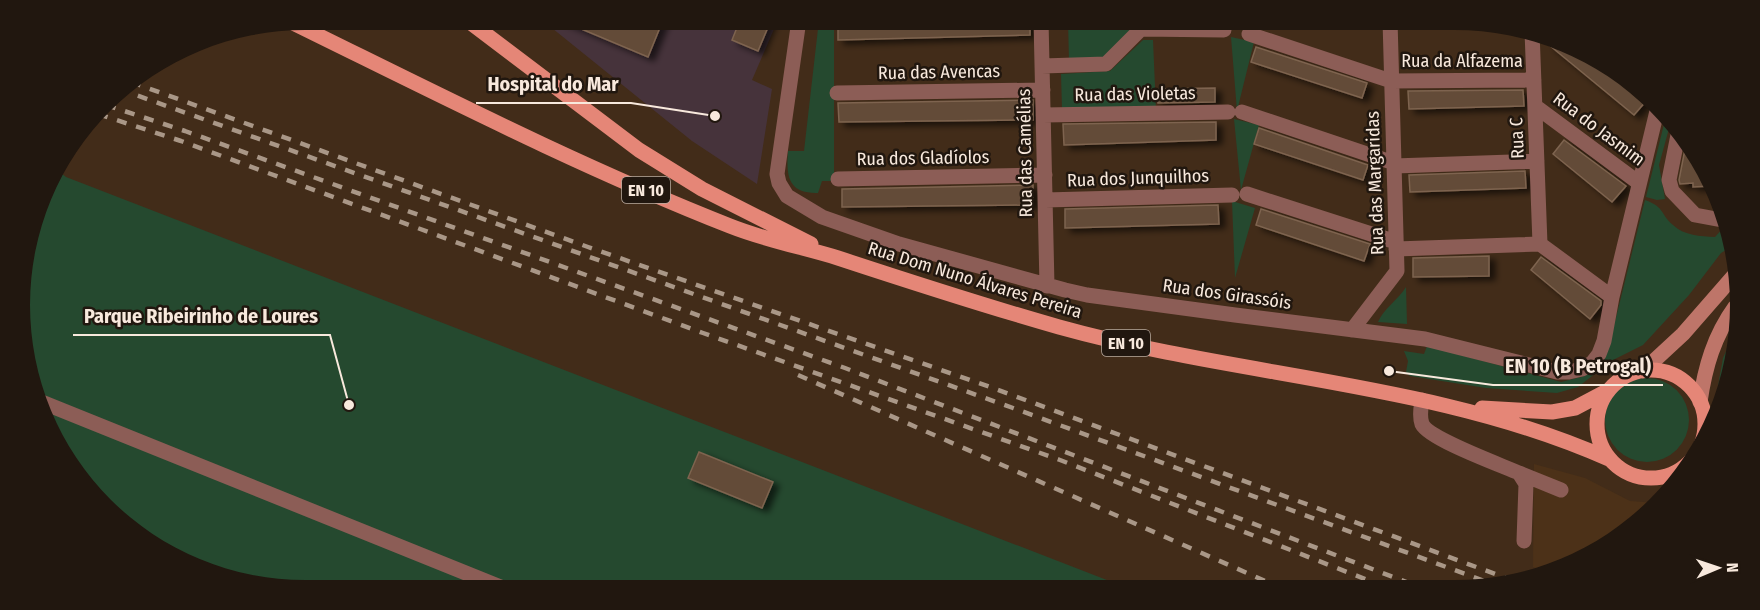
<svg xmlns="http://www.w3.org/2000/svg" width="1760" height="610" font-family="'Fira Sans Condensed',sans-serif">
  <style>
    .built { fill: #4c3118 }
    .medical { fill: #46333b }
    .green { fill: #25492f }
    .building { fill: #634b37; stroke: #7e644f; stroke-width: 1.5; filter: url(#shadow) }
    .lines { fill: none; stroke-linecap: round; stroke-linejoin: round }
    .street { stroke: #8c5d56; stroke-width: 15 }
    .secondary { stroke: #be7569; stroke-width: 15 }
    .primary { stroke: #e58677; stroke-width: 15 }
    .rail { stroke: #a99787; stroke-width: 4.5; stroke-dasharray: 10 10; stroke-linecap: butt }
    .labels { text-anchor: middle; stroke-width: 5; stroke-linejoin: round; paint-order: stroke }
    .shield { fill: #21170f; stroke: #b8aa9f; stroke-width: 1.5 }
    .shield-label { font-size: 16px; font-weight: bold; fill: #f8e9dd }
    .street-label { font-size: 18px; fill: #f8e9dd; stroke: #21170f }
    .leader { fill: none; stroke: #f8e9dd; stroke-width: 2 }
    .callout-dot { fill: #f8e9dd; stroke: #21170f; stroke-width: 2 }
    .callout-label { font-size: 20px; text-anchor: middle; font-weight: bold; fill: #f8e9dd; stroke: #21170f; stroke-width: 5; stroke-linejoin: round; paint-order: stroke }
  </style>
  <defs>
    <filter id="shadow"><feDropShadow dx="6" dy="4" stdDeviation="3" flood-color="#0009"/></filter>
  </defs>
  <rect width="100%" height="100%" fill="#422c19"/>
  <path class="built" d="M1534,464l51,14 45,23 27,2 -14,16 -62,42 -35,11 -13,-5z"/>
  <path class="medical" d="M542,20h229l6,2 -25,58 20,9 -15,95 -65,-43z"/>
  <path class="green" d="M819,20h15v161h-12l-4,12c-30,1 -32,-17 -30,-42h16z
    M1068,20h63l6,9 -32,31 -36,1z
    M1231,37l23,5 -17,69z
    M1143,40h10l3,70 -94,-1 -1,-35 49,-3z
    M1234,119l25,6 -18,65z
    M1665,120l5,5 -11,40 6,34 -8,1 -11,-3z
    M56,169l10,8 1064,412 -825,1 -74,-9 -85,-39 -78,-78 -39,-85 -7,-111 27,-90z
    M1645,200c20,7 15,14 28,25 12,11 27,11 42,12l9,-10 7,20 -10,6 -32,42 -46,50 -32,16 -33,26 -21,6 -71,-5 -76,-12 -4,-4 2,-11 -4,-10 20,3 3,-8 134,36 24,-6 23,-26z
    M1232,201l23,7 -20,70z
    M1406,287l1,37 -29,-2c6,-14 20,-22 28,-35z
    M1734,333l-3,46 -9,20 -4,-13 5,-28z
    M1605 420a42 42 0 1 1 84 0a42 42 0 1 1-84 0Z"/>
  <path class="building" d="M560,20h103l-15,37z
    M740,20h31l-13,31 -26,-11z
    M838,20h192v15l-192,5z
    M1552,41l57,28 38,31 -13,15 -85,-70z
    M1256,47l111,36 -5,15 -111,-36z
    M1215,88v14l-57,1v-14z
    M1523,90l1,16 -115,3 -1,-18z
    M1033,100v20l-194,2 -1,-19z
    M1216,122v18l-152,5 -1,-21z
    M1259,128l109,37 -5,15 -109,-36z
    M1564,140l62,46 -14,16 -59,-48z
    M1686,144l16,18 8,24 -17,1v-4l-13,1 -1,-4z
    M1525,171l1,17 -116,4 -1,-17z
    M1033,185v20l-191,2v-18z
    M1218,205l1,19 -154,4v-19z
    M1261,209l109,35 -6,17 -108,-36z
    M1489,256v20l-76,1v-19z
    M1541,257l60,44v4l-11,14 -59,-49z
    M699,452l74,30 -11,26 -74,-30z"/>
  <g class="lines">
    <path class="street" d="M799,20l-22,154 2,9 8,13 35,21 77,27 166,46 22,5 148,20 190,24 132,33h12l13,-3 10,-6 7,-9 5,-13 8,-44 45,-186
      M1041,20l6,266
      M1141,29l83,1
      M1532,31l8,213
      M1249,34l142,47 143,-1
      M1042,66l64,-2 35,-35 -6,-9
      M837,93l206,-3
      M1535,106l104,77
      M1242,112l152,51
      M1043,115l185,-3
      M1678,135l-9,45 3,11 23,24 27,5
      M1394,166l143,-5
      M838,179l207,-4
      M1247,194l149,48
      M1045,200l187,-5
      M1540,244l72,53
      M1396,249l144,-5
      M1352,330l45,-59 -7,-251
      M1422,400c-1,8 -3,16 0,24 7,15 79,41 97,49l7,11 -2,57
      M39,401l469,189
      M1519,473l42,17"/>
    <path class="secondary" d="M1643,371l40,-37 55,-63
      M1700,402c5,-35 14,-66 35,-95"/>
    <path class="primary" d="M467,20l172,130 63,39 109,55
      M291,22c145,71 289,145 439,204 35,14 72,21 108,32 73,24 147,48 221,69 183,51 378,55 552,133
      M1597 424a54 54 0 1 1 108 0a54 54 0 1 1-108 0Z
      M1482,408l70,4 23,-4 34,-18"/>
    <path class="rail" d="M131,82l457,165 405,141 521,193
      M119,89l894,319 485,178
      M106,105l79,26 660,237 577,220
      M98,114l83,27 522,192 357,127 328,128
      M798,375l483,213"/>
  </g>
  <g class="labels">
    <g class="shield">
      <rect x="622" y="177" width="48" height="26" rx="4.5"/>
      <rect x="1102" y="330" width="48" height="26" rx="4.5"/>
    </g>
    <g class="shield-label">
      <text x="646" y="196">EN 10</text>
      <text x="1126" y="349">EN 10</text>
    </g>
    <g class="street-label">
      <text x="1462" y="67">Rua da Alfazema</text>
      <text transform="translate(939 72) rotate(-1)" y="6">Rua das Avencas</text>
      <text transform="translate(1135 94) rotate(-1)" y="6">Rua das Violetas</text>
      <text transform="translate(1599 129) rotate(37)" y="6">Rua do Jasmim</text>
      <text transform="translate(1517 138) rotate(-92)" y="6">Rua C</text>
      <text transform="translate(1025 153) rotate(-91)" y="6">Rua das Camélias</text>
      <text transform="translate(923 158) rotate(-1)" y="6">Rua dos Gladíolos</text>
      <text transform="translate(1138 178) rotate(-2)" y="6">Rua dos Junquilhos</text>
      <text transform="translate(1375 183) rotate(-92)" y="6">Rua das Margaridas</text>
      <text transform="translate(975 280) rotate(17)" y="6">Rua Dom Nuno Álvares Pereira</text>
      <text transform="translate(1227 294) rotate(8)" y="6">Rua dos Girassóis</text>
    </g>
  </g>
  <path d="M0 0H1760V610H0ZM305 30H1455A275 275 0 0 1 1730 305V305A275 275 0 0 1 1455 580H305A275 275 0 0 1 30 305V305A275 275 0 0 1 305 30Z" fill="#21170f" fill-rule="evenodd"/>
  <path class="leader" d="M715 116L631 103H476M349 405L330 335H73M1389 371L1493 385H1663"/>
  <g class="callout-dot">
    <circle cx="715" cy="116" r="6"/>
    <circle cx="349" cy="405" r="6"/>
    <circle cx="1389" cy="371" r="6"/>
  </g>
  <g class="callout-label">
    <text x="553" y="91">Hospital do Mar</text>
    <text x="201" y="323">Parque Ribeirinho de Loures</text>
    <text x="1578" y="373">EN 10 (B Petrogal)</text>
  </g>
  <g transform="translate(1718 568) rotate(88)" stroke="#21170f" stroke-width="4.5" paint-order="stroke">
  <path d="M0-4.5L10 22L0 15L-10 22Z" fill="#f8e9dd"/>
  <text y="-9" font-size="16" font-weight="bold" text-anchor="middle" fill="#f8e9dd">N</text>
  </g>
</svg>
